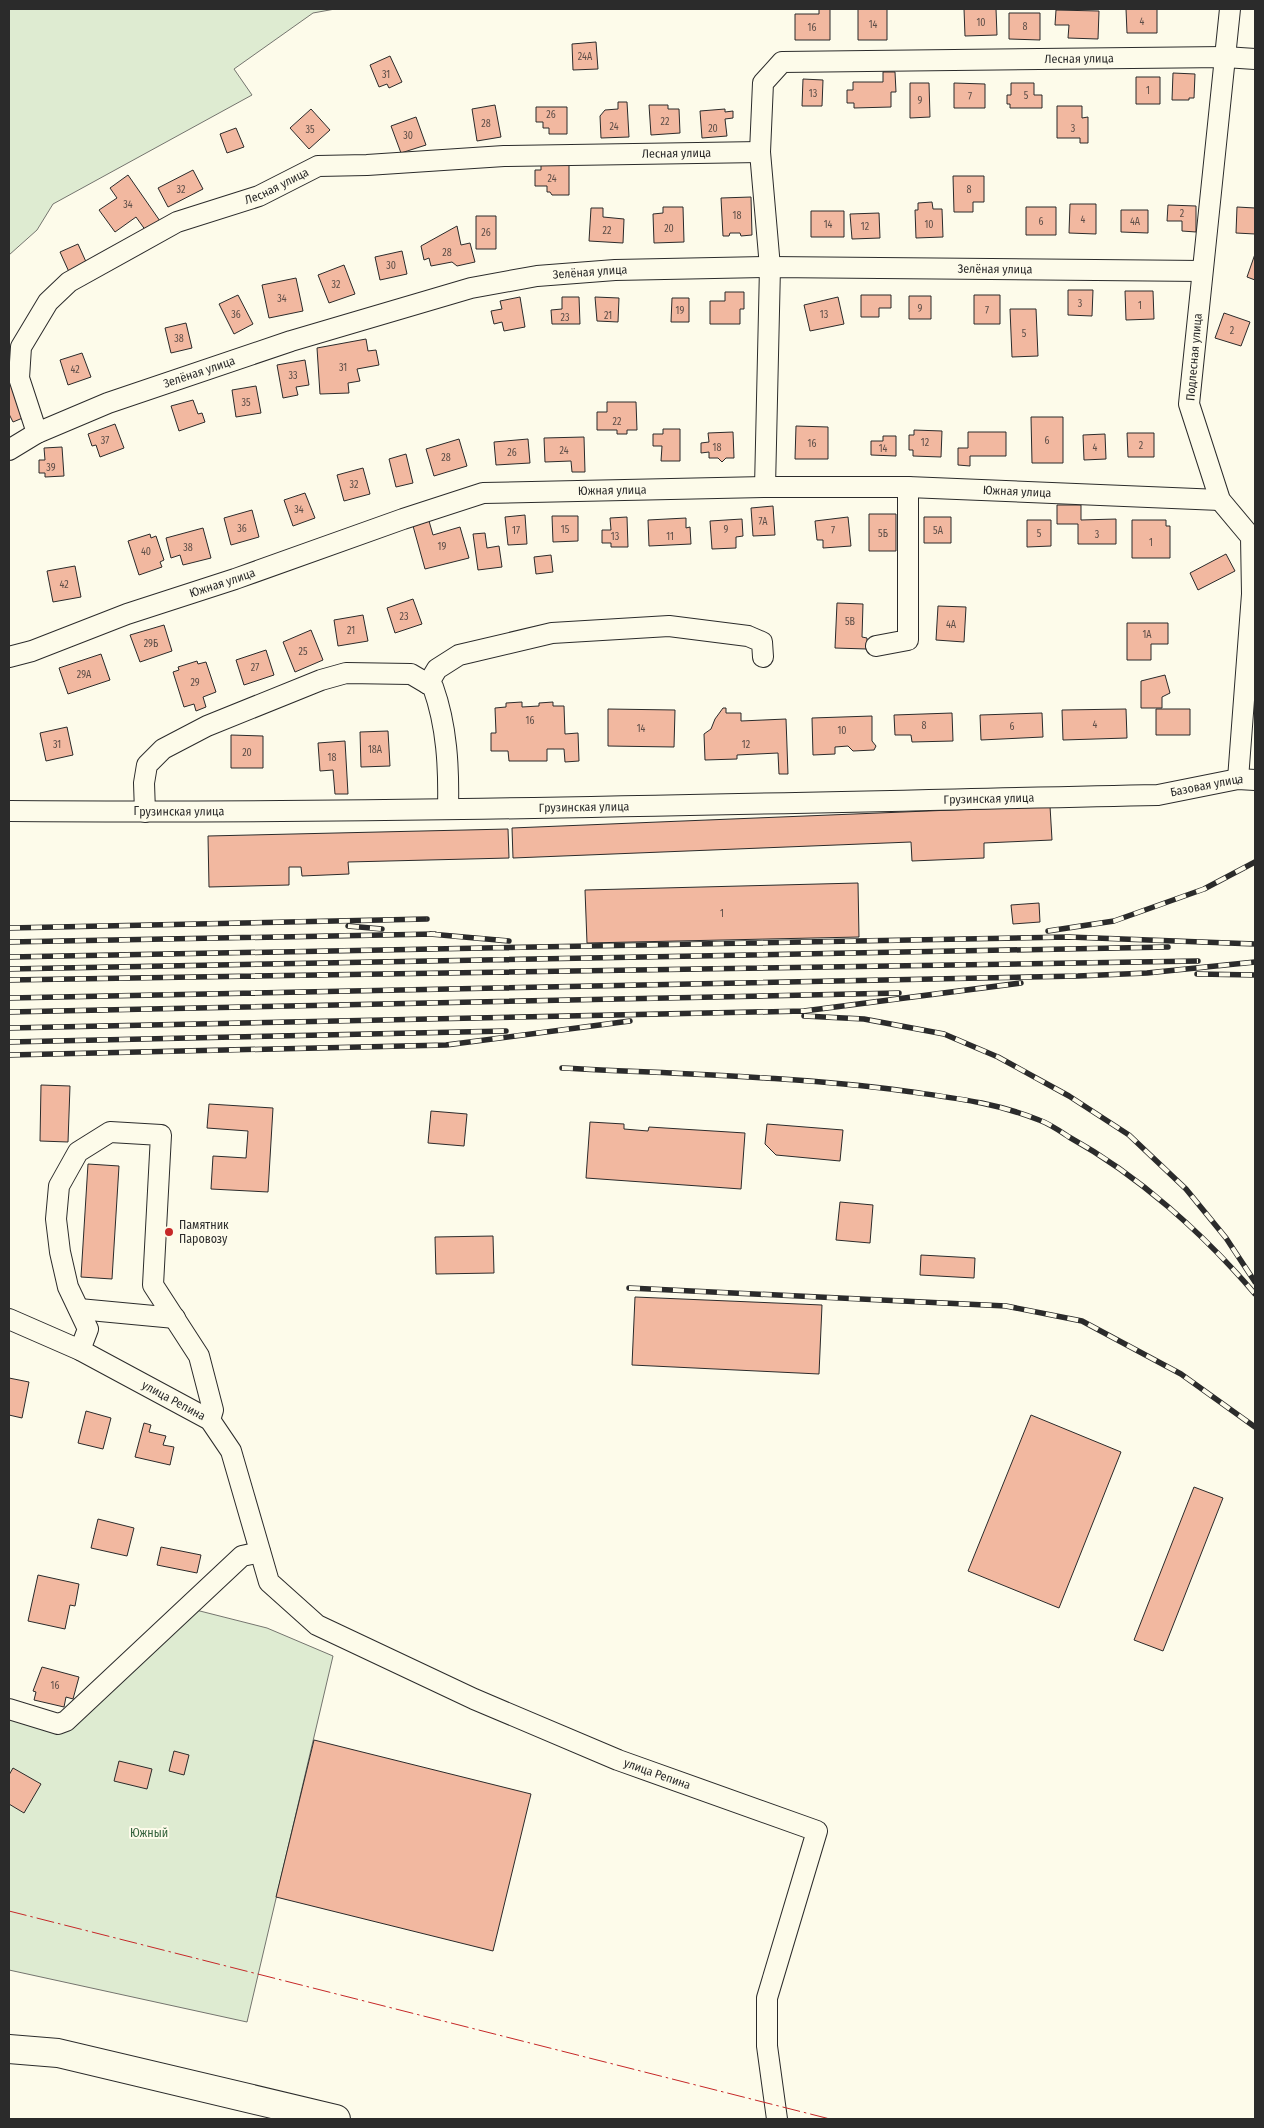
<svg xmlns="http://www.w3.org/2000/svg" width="1264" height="2128" font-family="'Fira Sans Condensed',sans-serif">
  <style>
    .green { fill: #deebd1; stroke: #74746e }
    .building { fill: #f2b8a0; stroke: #2b2b2b }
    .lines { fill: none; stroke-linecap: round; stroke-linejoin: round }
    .minor-casing { stroke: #2b2b2b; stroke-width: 22 }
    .highway-casing { stroke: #2b2b2b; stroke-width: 30 }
    .minor { stroke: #fdfbea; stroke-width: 20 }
    .highway { stroke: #fdfbea; stroke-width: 28 }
    .rail-casing { stroke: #2b2b2b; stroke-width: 5.5 }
    .rail { stroke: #fdfbea; stroke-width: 4; stroke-dasharray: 11; stroke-linecap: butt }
    .power { stroke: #c62828; stroke-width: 1; stroke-dasharray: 18 4 2.5 4; stroke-linecap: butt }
    .poi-dot { fill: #c62828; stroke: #fdfbea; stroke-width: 2 }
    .labels { text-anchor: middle; stroke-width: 4; stroke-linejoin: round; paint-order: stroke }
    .number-label { font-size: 10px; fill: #5d4e48 }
    .street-label { font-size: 12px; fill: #2b2b2b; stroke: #fdfbea }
    .poi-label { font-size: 12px; fill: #2b2b2b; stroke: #fdfbea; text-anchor: start }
    .park-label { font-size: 12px; fill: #34623c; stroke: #fdfbea }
  </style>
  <rect width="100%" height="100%" fill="#fdfbea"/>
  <path class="green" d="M9,9h326l-22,4 -79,56 18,26 -199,109 -16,26 -28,25z
    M192,1609l75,19 66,28 -86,366 -238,-52v-261l49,15z"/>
  <path class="building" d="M819,9h11v31h-35v-26h24z
    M858,9h29v31h-29z
    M964,9h32l1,26 -32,1z
    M1126,9h31v24h-30z
    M1056,10l43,1 -1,28 -30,-1 1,-13h-14z
    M1009,13h31v27l-31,-1z
    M596,42l2,27 -25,1 -1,-26z
    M390,56l12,26 -13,6 -2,-4 -8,3 -9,-22z
    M883,72h12l1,20h-5v15l-37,1v-5h-7v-13h6v-8h30z
    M1173,73l22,1 -1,24h-5v2h-17z
    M1136,77h24v27h-24z
    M803,79l20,1 -1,26h-20z
    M910,83h19l1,34 -20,1z
    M954,83l31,1v24h-31z
    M1011,83h23v12h8v13h-32v-4h-3v-9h4z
    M618,102h9l2,35 -28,1 -1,-22 5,-6 13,-1z
    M495,105l6,32 -24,4 -5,-32z
    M649,105h19v4h11l1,24 -29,2z
    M1057,106h25v12l6,-1v26h-8v-5h-23z
    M536,107h31v27h-18v-6h-6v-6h-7z
    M311,109l19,21 -21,19 -19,-21z
    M725,109v3l8,-1v7l-8,1 2,17 -25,2 -2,-27z
    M416,117l10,28 -25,8 -10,-27z
    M236,128l8,19 -17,6 -7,-19z
    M541,165h28v30h-17l-2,-3h-3v-6h-12v-16h6z
    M193,170l10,19 -35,18 -10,-19z
    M128,175l32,46 -14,10 -10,-14 -21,15 -16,-22 18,-12 -7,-10z
    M953,176h31v26h-11v10h-19z
    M751,197l1,38 -11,1 -1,-3h-10l-1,3h-6l-2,-38z
    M932,202l1,7h9l1,28 -27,1 -1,-28h3v-7z
    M1070,204h26v30l-27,-1z
    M1168,205l28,1v26l-14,-1v-10h-15z
    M663,207h20l1,35 -30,1 -1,-29 10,-1z
    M1026,207h30v28h-30z
    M1237,207l18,1v26l-19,-1z
    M591,208h12v9l21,2 -1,24 -34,-2z
    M1121,210h27v23l-27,-1z
    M811,211h33v26h-33z
    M879,213l1,25 -28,1 -2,-25z
    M476,216h20v33h-20z
    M457,226l4,19 9,-2 5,19 -18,4 -5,-4 -21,4 -2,-8 -5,2 -3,-14z
    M78,244l9,20 -18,8 -9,-20z
    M402,251l5,23 -27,6 -5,-23z
    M1255,254v26l-8,-3z
    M344,265l11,29 -26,9 -11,-28z
    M296,278l7,33 -34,7 -7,-33z
    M1068,290h25l-1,26 -24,-1z
    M1125,291h28l1,28 -28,1z
    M725,292h19v17h-4v15h-30v-23h15z
    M238,295l15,29 -19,10 -15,-30z
    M861,295h30v13h-12v9h-18z
    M974,295h26v29h-26z
    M909,296h22v23h-22z
    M520,297l5,30 -21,4 -2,-9 -8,2 -3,-13 11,-2 -2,-8z
    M562,297h17l1,27h-28l-1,-14 11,-1z
    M595,297l24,1 -1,24 -21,-1z
    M838,297l6,27 -34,7 -6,-26z
    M672,298h17v24h-18z
    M1010,309h26l2,47 -26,1z
    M1224,313l26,9 -9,24 -26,-8z
    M186,323l6,25 -21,5 -6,-25z
    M366,339l2,12 8,-1 3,15 -22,4 3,12 -12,2 1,10 -29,1 -3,-46z
    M82,353l9,24 -23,8 -8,-25z
    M305,360l4,25 -13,2 2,8 -15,3 -6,-33z
    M11,380l14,37 -12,5 -4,-8v-33z
    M256,386l5,27 -25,4 -4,-27z
    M193,400l5,14 4,-1 3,9 -26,9 -8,-25z
    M607,402h29l1,28h-10v4h-10v-4h-20v-18h10z
    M1031,417h32v46h-31z
    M115,424l9,24 -24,9 -4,-12 -4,1 -4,-12z
    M796,426l32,1v32h-33z
    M663,429h17v32h-19l1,-15h-9v-12h10z
    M914,430l28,1 -1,26 -28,-1v-6h-4v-15h5z
    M733,432l1,26h-8l-4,4 -4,-4h-9v-6l-8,1v-10l8,-1 -1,-9z
    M968,432h38v24h-36v10l-12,-1v-17h10z
    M1127,433h27v24h-26z
    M1105,434l1,25 -22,1 -1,-25z
    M883,436h13v20l-25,-1v-14h12z
    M584,437l1,35h-13l-1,-11 -26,1 -1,-24z
    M459,439l8,27 -33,10 -8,-27z
    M528,439l2,24 -34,2 -2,-23z
    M62,447l2,29 -19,1v-4h-6v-13h6l-1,-12z
    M406,454l7,29 -17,4 -7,-28z
    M363,468l7,26 -26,7 -7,-26z
    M305,493l10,25 -22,8 -9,-26z
    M1057,505h24v15l35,-1v25h-38v-20h-21z
    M773,506l2,29 -22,1 -2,-28z
    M252,510l7,27 -28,8 -7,-27z
    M869,514h27v37h-27z
    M525,515l2,29 -19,1 -3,-28z
    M552,516h26v25l-25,1z
    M627,517l1,30h-17v-4h-9v-13h9l-1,-12z
    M848,517l3,29 -28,2v-8h-6l-2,-19z
    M924,517h27v26h-27z
    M686,518v10l4,-1 1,17 -42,2 -1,-26z
    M742,519l1,17 -7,1v11l-24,1 -2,-28z
    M1027,520h24v26l-24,1z
    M1132,520h34v6h4v32h-38z
    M429,521l4,14 27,-8 9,31 -44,11 -12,-43z
    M203,528l8,30 -28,7 -3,-10 -9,3 -5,-20z
    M485,533l2,15 12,-2 3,21 -24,3 -5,-36z
    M150,534l1,4 5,-2 8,24 -4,2 2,5 -23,8 -11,-34z
    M1226,554l9,17 -37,19 -8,-17z
    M551,555l2,17 -17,2 -2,-17z
    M75,566l6,31 -28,5 -6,-31z
    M413,599l9,25 -27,9 -8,-25z
    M837,603l26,1 -1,33 5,1v11l-32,-1z
    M938,606l28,1 -2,35 -28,-2z
    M363,615l5,26 -30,5 -4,-26z
    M1127,623h41v21h-17v16h-24z
    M164,625l8,26 -32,11 -10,-27z
    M311,630l12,30 -28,12 -12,-30z
    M266,650l8,25 -30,10 -8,-25z
    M101,654l9,26 -42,14 -9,-26z
    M197,661l1,3 8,-2 10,30 -13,5 3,10 -10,4 -2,-7 -10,3 -11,-35 6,-2 -1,-3z
    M1165,675l5,18 -8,4v11h-21v-27z
    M522,702v5l17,-1v-3l14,-1v4h11l1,28 13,-1 1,28 -14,1 -1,-13h-17v12h-38l-1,-10h-17v-18h5l-1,-25 11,-1v-4z
    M723,708h3v5h15v8l45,-2 2,55h-9l-1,-21 -41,2v4l-32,1 -1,-26 7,-5 4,-10z
    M608,709l67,1 -1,37 -66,-1z
    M1126,709l1,29 -64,2 -1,-30z
    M1156,709h34v26h-34z
    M952,713l1,28 -41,1 -1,-7h-16l-1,-20z
    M1042,713l1,24 -62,3 -1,-25z
    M872,716v25l4,5 -2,4 -21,1 -5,-5 -13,1v7l-22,1 -1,-37z
    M67,727l6,28 -27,6 -6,-28z
    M388,731l2,35 -29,1 -1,-35z
    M231,735l32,1v32h-32z
    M345,741l3,53h-13l-2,-24 -13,1 -2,-28z
    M1050,806l2,34 -68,3v15l-72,3 -1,-19 -398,16 -1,-30z
    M508,829l1,29 -161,4 1,12 -47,2 -1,-9h-12v18l-80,2 -1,-51z
    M858,883l1,54 -272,6 -2,-53z
    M1039,903l1,19 -27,2 -2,-19z
    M41,1085l29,1 -2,56 -28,-1z
    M209,1104l64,4 -5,84 -57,-3 2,-33 33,2 2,-27 -41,-3z
    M431,1111l36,3 -3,32 -36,-3z
    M590,1122l34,2v5l24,2 1,-4 96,6 -4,56 -155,-11z
    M767,1124l76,6 -3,31 -64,-6 -11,-11z
    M88,1164l31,2 -7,113 -31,-2z
    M840,1202l33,3 -3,38 -34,-3z
    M493,1236l1,37 -58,1 -1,-37z
    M921,1255l54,3 -1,20 -54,-3z
    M635,1297l187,8 -3,69 -187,-9z
    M9,1378l20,4 -7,36 -13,-3z
    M86,1411l25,7 -8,31 -25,-6z
    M1031,1415l90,37 -62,156 -91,-37z
    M144,1423l7,2 -2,7 17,4 -3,9 11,2 -4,18 -35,-8z
    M1194,1487l29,11 -60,153 -29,-11z
    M98,1519l36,9 -7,28 -36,-8z
    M161,1547l40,8 -4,18 -40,-8z
    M38,1575l41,9 -4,22 -5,-1 -5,24 -37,-8z
    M42,1667l37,10 -6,22 -7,-2 -2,10 -30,-7 2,-8 -3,-1z
    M314,1740l217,54 -38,157 -217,-54z
    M174,1751l15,4 -5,20 -15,-4z
    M119,1761l33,8 -5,20 -33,-8z
    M13,1768l28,16 -17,29 -15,-9v-29z"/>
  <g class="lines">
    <defs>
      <g id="minor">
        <path d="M1230,9l-41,395 31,96 31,37 1,57 -14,185"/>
        <path id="s1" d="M37,433l-18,-55 2,-31 27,-45 21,-20 108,-60 82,-26 59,-30 49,-1 137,-9 256,-4"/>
        <path id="s2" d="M9,450l28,-17 71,-30 183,-62 180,-53 66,-12 78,-6 155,-3 432,4"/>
        <path id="s3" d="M765,487l5,-220 -10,-115 3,-69 19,-21 443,-5 30,2"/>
        <path d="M876,646l32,-6v-153"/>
        <path id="s4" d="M9,657l23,-6 95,-37 108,-35 168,-60 80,-26 282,-6h143l312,13"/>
        <path d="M428,684l9,-15 22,-14 93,-22 117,-7 79,10 14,6 1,15"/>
        <path id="s5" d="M9,811c383,3 766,-8 1149,-16l80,-16 17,1"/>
        <path d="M145,812l-1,-29 3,-18 16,-16 44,-23 114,-46 25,-7 65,1 22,13c14,39 16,81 15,122"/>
        <path d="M79,1309l96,9"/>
        <path id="s6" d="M9,1319l71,31 130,70 21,31 38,131 48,43 157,74 144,61 199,71 -50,167v48l10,73"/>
        <path d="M80,1350l8,-21 -20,-42 -8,-35 -4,-33 3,-33 19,-34 32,-20 51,3 -8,150 46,71 14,54 -3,10"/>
        <path d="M9,1709l49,15 8,-3 176,-165 18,-4"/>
      </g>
      <path id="highway" d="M9,2049l49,4 278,66"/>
    </defs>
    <use href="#minor" class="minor-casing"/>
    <use href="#highway" class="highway-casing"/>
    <use href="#minor" class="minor"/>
    <use href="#highway" class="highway"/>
    <defs>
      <path id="rail" d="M348,926l34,3
        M9,928l418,-9
        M1048,931l66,-10 90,-32 51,-27
        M430,934l79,7
        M9,942l426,-8
        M9,957l1060,-20 186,7
        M9,969l1159,-22
        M1197,974l58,1
        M9,980l1189,-19
        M9,998l1069,-22 69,-3 108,-11
        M9,1012l890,-19
        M804,1016l60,3 80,15 54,23 71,39 60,39 57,54 40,49 29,44
        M9,1028l795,-17 217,-28
        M9,1042l497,-11
        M9,1055l437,-10 184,-24
        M562,1068c114,6 230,8 343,23 48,7 89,11 134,29 11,4 21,11 30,17 69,38 135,97 186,157
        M629,1288l377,18 76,15 99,53 74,53"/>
    </defs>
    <use href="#rail" class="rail-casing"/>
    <use href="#rail" class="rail"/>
    <path class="power" d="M9,1911l821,208"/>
  </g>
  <circle class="poi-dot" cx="169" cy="1232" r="5"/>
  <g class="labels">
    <g class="number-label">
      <text x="1142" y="25">4</text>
      <text x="981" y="26">10</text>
      <text x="873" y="28">14</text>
      <text x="1025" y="30">8</text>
      <text x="812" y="31">16</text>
      <text x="585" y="60">24А</text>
      <text x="386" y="78">31</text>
      <text x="1148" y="94">1</text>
      <text x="813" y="97">13</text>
      <text x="1026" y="99">5</text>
      <text x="970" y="100">7</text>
      <text x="920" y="104">9</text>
      <text x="551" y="118">26</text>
      <text x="665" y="125">22</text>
      <text x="486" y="127">28</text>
      <text x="614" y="130">24</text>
      <text x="713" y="132">20</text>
      <text x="1073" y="132">3</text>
      <text x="310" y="133">35</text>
      <text x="408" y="139">30</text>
      <text x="552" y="182">24</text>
      <text x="181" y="193">32</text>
      <text x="969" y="193">8</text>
      <text x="128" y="208">34</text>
      <text x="1182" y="217">2</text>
      <text x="737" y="219">18</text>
      <text x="1083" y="223">4</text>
      <text x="1041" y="225">6</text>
      <text x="1135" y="225">4А</text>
      <text x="828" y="228">14</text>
      <text x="929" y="228">10</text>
      <text x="865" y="230">12</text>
      <text x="669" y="232">20</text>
      <text x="607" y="234">22</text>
      <text x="486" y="236">26</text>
      <text x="447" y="256">28</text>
      <text x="391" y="269">30</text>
      <text x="336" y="288">32</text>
      <text x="282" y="302">34</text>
      <text x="1080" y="307">3</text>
      <text x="1140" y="309">1</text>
      <text x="920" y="312">9</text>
      <text x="680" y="314">19</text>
      <text x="987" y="314">7</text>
      <text x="236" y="318">36</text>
      <text x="824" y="318">13</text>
      <text x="608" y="319">21</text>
      <text x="565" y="321">23</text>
      <text x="1232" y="334">2</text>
      <text x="1024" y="337">5</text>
      <text x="179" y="342">38</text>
      <text x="343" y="371">31</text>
      <text x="75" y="373">42</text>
      <text x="293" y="379">33</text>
      <text x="246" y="406">35</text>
      <text x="617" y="425">22</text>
      <text x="105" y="444">37</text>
      <text x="1047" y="444">6</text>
      <text x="925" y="446">12</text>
      <text x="812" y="447">16</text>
      <text x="1141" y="449">2</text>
      <text x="717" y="451">18</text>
      <text x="1095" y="451">4</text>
      <text x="883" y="452">14</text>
      <text x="564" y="454">24</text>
      <text x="512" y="456">26</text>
      <text x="446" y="461">28</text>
      <text x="51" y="471">39</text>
      <text x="354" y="488">32</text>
      <text x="299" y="513">34</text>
      <text x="763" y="525">7А</text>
      <text x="242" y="532">36</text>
      <text x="565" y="533">15</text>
      <text x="726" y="533">9</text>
      <text x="516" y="534">17</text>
      <text x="833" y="534">7</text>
      <text x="938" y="534">5А</text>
      <text x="883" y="537">5Б</text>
      <text x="1039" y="537">5</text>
      <text x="1097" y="538">3</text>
      <text x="615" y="540">13</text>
      <text x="670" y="540">11</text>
      <text x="1151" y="546">1</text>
      <text x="442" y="550">19</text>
      <text x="188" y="551">38</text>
      <text x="146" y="555">40</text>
      <text x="64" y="588">42</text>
      <text x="404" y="620">23</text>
      <text x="850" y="625">5В</text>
      <text x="951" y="628">4А</text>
      <text x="351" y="634">21</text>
      <text x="1147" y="638">1А</text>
      <text x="151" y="647">29Б</text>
      <text x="303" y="655">25</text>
      <text x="255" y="671">27</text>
      <text x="84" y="678">29А</text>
      <text x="195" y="686">29</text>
      <text x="530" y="724">16</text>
      <text x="1095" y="728">4</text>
      <text x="924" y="729">8</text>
      <text x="1012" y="730">6</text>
      <text x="641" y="732">14</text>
      <text x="842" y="734">10</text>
      <text x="57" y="748">31</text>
      <text x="746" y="748">12</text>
      <text x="375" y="753">18А</text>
      <text x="247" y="756">20</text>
      <text x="332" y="761">18</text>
      <text x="722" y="917">1</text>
      <text x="55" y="1689">16</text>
    </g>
    <g class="street-label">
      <text dy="4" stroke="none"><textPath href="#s3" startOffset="730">Лесная улица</textPath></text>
      <text dy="4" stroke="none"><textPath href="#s1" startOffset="805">Лесная улица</textPath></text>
      <text dy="4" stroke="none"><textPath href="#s1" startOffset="400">Лесная улица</textPath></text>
      <text dy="4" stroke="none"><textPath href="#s2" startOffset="1016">Зелёная улица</textPath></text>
      <text dy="4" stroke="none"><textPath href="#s2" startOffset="611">Зелёная улица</textPath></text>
      <text transform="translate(1194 357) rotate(-85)" y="4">Подлесная улица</text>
      <text dy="4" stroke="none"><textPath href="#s2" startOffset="206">Зелёная улица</textPath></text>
      <text dy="4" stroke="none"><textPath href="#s4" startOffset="631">Южная улица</textPath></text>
      <text dy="4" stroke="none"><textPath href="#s4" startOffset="1036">Южная улица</textPath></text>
      <text dy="4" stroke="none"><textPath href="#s4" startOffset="226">Южная улица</textPath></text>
      <text dy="4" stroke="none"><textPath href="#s5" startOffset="1199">Базовая улица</textPath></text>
      <text dy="4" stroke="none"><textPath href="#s5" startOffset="980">Грузинская улица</textPath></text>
      <text dy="4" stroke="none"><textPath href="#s5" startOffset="575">Грузинская улица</textPath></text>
      <text dy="4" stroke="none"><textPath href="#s5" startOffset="170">Грузинская улица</textPath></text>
      <text dy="4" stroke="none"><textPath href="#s6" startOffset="184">улица Репина</textPath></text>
      <text dy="4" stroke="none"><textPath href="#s6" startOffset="835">улица Репина</textPath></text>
    </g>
    <g class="poi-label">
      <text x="179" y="1229">Памятник<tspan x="179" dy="14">Паровозу</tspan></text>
    </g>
    <g class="park-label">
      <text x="149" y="1837">Южный</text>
    </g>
  </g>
  <rect width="1264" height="2128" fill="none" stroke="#2b2b2b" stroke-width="20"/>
</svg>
